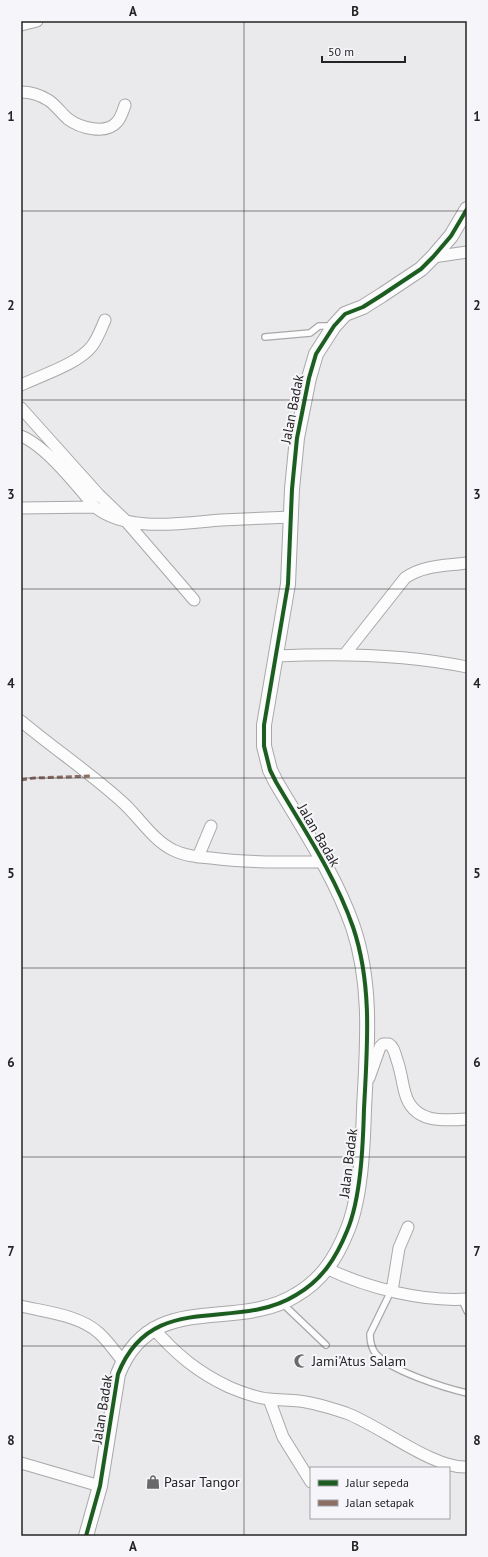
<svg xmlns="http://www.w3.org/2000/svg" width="488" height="1557" font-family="'PT Sans',sans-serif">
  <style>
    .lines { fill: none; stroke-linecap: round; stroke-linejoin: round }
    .service-casing { stroke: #a8a8aa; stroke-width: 8 }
    .minor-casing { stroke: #a8a8aa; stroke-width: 13 }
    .tertiary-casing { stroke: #a8a8aa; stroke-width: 16 }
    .service { stroke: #fcfcfc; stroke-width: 5.5 }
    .minor { stroke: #fcfcfc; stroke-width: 11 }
    .tertiary { stroke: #fcfcfc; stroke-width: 14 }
    .quiet { stroke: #8d6e63; stroke-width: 3; stroke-dasharray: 6 3; stroke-linecap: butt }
    .cycleway-casing { stroke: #f6f6fa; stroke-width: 6 }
    .cycleway { stroke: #1b5e20; stroke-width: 4 }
    .grid { fill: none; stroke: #242425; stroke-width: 1; stroke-opacity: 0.55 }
    .labels { text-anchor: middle; stroke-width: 4; stroke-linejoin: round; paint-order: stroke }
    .street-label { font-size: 14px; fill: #242425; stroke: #f6f6fa }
    .poi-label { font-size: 14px; fill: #242425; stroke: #f6f6fa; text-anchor: start }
    .neatline { fill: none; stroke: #242425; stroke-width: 1.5 }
    .grid-label { font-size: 13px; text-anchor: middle; font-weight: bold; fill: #242425 }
  </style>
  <rect width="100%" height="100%" fill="#eae9ec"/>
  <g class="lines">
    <defs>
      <path id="service" d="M265,337l45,-4 9,-7h14
        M391,1291l-21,43c0,8 1,14 6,20 15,17 69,34 91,39
        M462,1300l5,11
        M282,1303l44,42"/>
      <path id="minor" d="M21,25l16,-4
        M21,92c9,0 19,3 27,8 7,4 13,13 20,19 12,9 38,16 49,3 4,-4 6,-11 8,-17
        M433,257l34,-5
        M21,385c21,-10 57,-21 71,-39 6,-8 9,-17 13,-26
        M21,408l78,87 26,25 69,80
        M21,436c25,10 56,50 74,71 32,26 88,16 126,13 23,-1 47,-2 71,-3
        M21,508l74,-1
        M345,654l60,-76c18,-13 40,-12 62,-15
        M277,656c63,-3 127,-2 190,11
        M21,721c32,27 68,51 99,79 18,15 32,40 53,50 12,6 25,7 38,8 38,5 75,4 112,4
        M198,857l13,-31
        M369,1078l11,-31 3,-3h6c5,3 6,10 8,16 4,11 5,22 8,33 8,30 37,28 62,26
        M328,1269c40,19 94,33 139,30
        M392,1291l7,-43 9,-21
        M21,1306c25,6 58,9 78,27 9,8 16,19 24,28
        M153,1328c23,26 44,44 76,59 12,5 27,11 40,12 10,1 20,1 30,2 17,2 32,7 47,12 35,13 87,56 121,54
        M269,1399l14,38 28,45
        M21,1463l79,23"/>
      <path id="tertiary" d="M86,1536l14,-50 18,-112c34,-86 117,-41 178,-79 26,-15 40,-37 51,-64 14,-33 16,-86 17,-122 3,-60 9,-123 -11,-182 -18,-52 -50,-99 -77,-145l-6,-12 -6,-24v-21l24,-141 4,-95 5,-51 12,-60 7,-24 18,-28 11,-12 18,-7 19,-12 39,-26 12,-12 18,-21 16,-27"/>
    </defs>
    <use href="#service" class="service-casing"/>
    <use href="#minor" class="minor-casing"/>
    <use href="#tertiary" class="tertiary-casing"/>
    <use href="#service" class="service"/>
    <use href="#minor" class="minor"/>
    <use href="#tertiary" class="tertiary"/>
    <path class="quiet" d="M21,780l13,-2 58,-2"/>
    <defs>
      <path id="cycleway" d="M86,1536l14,-50 18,-112c34,-86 117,-41 178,-79 26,-15 40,-37 51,-64 14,-33 16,-86 17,-122 3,-60 9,-123 -11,-182 -18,-52 -50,-99 -77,-145l-6,-12 -6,-24v-21l24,-141 4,-95 5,-51 12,-60 7,-24 18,-28 11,-12 18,-7 19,-12 39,-26 12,-12 18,-21 16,-27"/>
    </defs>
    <use href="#cycleway" class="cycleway-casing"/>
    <use href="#cycleway" class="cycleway"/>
  </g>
  <path class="grid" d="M244,21v1515M21,211h446M21,400h446M21,589h446M21,778h446M21,968h446M21,1157h446M21,1346h446"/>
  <defs>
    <symbol id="mosque-bare" viewBox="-9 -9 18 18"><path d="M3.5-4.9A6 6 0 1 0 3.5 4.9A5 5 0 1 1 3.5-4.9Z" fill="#69696b" stroke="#f6f6fa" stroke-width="2.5" paint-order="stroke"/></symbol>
    <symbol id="shop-bare" viewBox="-9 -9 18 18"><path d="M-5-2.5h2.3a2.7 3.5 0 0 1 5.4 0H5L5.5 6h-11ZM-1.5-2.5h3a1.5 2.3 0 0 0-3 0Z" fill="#69696b" stroke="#f6f6fa" stroke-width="2.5" paint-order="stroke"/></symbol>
  </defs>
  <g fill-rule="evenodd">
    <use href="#mosque-bare" x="291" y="1351" width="20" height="20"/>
    <use href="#shop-bare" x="143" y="1472" width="20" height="20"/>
  </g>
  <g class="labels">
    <g class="street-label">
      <text transform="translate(292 409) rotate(-79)" y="5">Jalan Badak</text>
      <text transform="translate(319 835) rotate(60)" y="5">Jalan Badak</text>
      <text transform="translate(348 1163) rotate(-83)" y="5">Jalan Badak</text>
      <text transform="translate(102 1409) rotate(-81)" y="5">Jalan Badak</text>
    </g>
    <g class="poi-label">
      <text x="312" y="1366">Jami'Atus Salam</text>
      <text x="164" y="1487">Pasar Tangor</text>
    </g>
  </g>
  <rect width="488" height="1557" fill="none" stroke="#f6f6fa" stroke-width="44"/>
  <rect x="310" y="1467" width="140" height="52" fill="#f6f6fa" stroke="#a2a2a5"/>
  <rect x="318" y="1480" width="20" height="6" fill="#1b5e20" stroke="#a2a2a5"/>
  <text x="346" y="1487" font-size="12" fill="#242425">Jalur sepeda</text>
  <rect x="318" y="1500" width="20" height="6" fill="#8d6e63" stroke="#a2a2a5"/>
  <text x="346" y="1507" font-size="12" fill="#242425">Jalan setapak</text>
  <path d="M322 56v6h83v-6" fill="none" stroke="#242425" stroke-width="2"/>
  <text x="328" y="56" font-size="12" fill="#242425" stroke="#f6f6fa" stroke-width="3" paint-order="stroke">50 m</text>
  <rect x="22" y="22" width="444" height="1513" class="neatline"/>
  <g class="grid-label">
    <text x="133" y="16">A</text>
    <text x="355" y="16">B</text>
    <text x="11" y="121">1</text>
    <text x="477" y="121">1</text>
    <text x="11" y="310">2</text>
    <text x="477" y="310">2</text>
    <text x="11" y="499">3</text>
    <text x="477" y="499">3</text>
    <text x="11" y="688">4</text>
    <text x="477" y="688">4</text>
    <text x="11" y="878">5</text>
    <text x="477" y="878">5</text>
    <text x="11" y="1067">6</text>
    <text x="477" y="1067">6</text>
    <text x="11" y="1256">7</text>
    <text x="477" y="1256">7</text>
    <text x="11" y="1445">8</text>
    <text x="477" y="1445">8</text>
    <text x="133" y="1551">A</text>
    <text x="355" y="1551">B</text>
  </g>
</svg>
